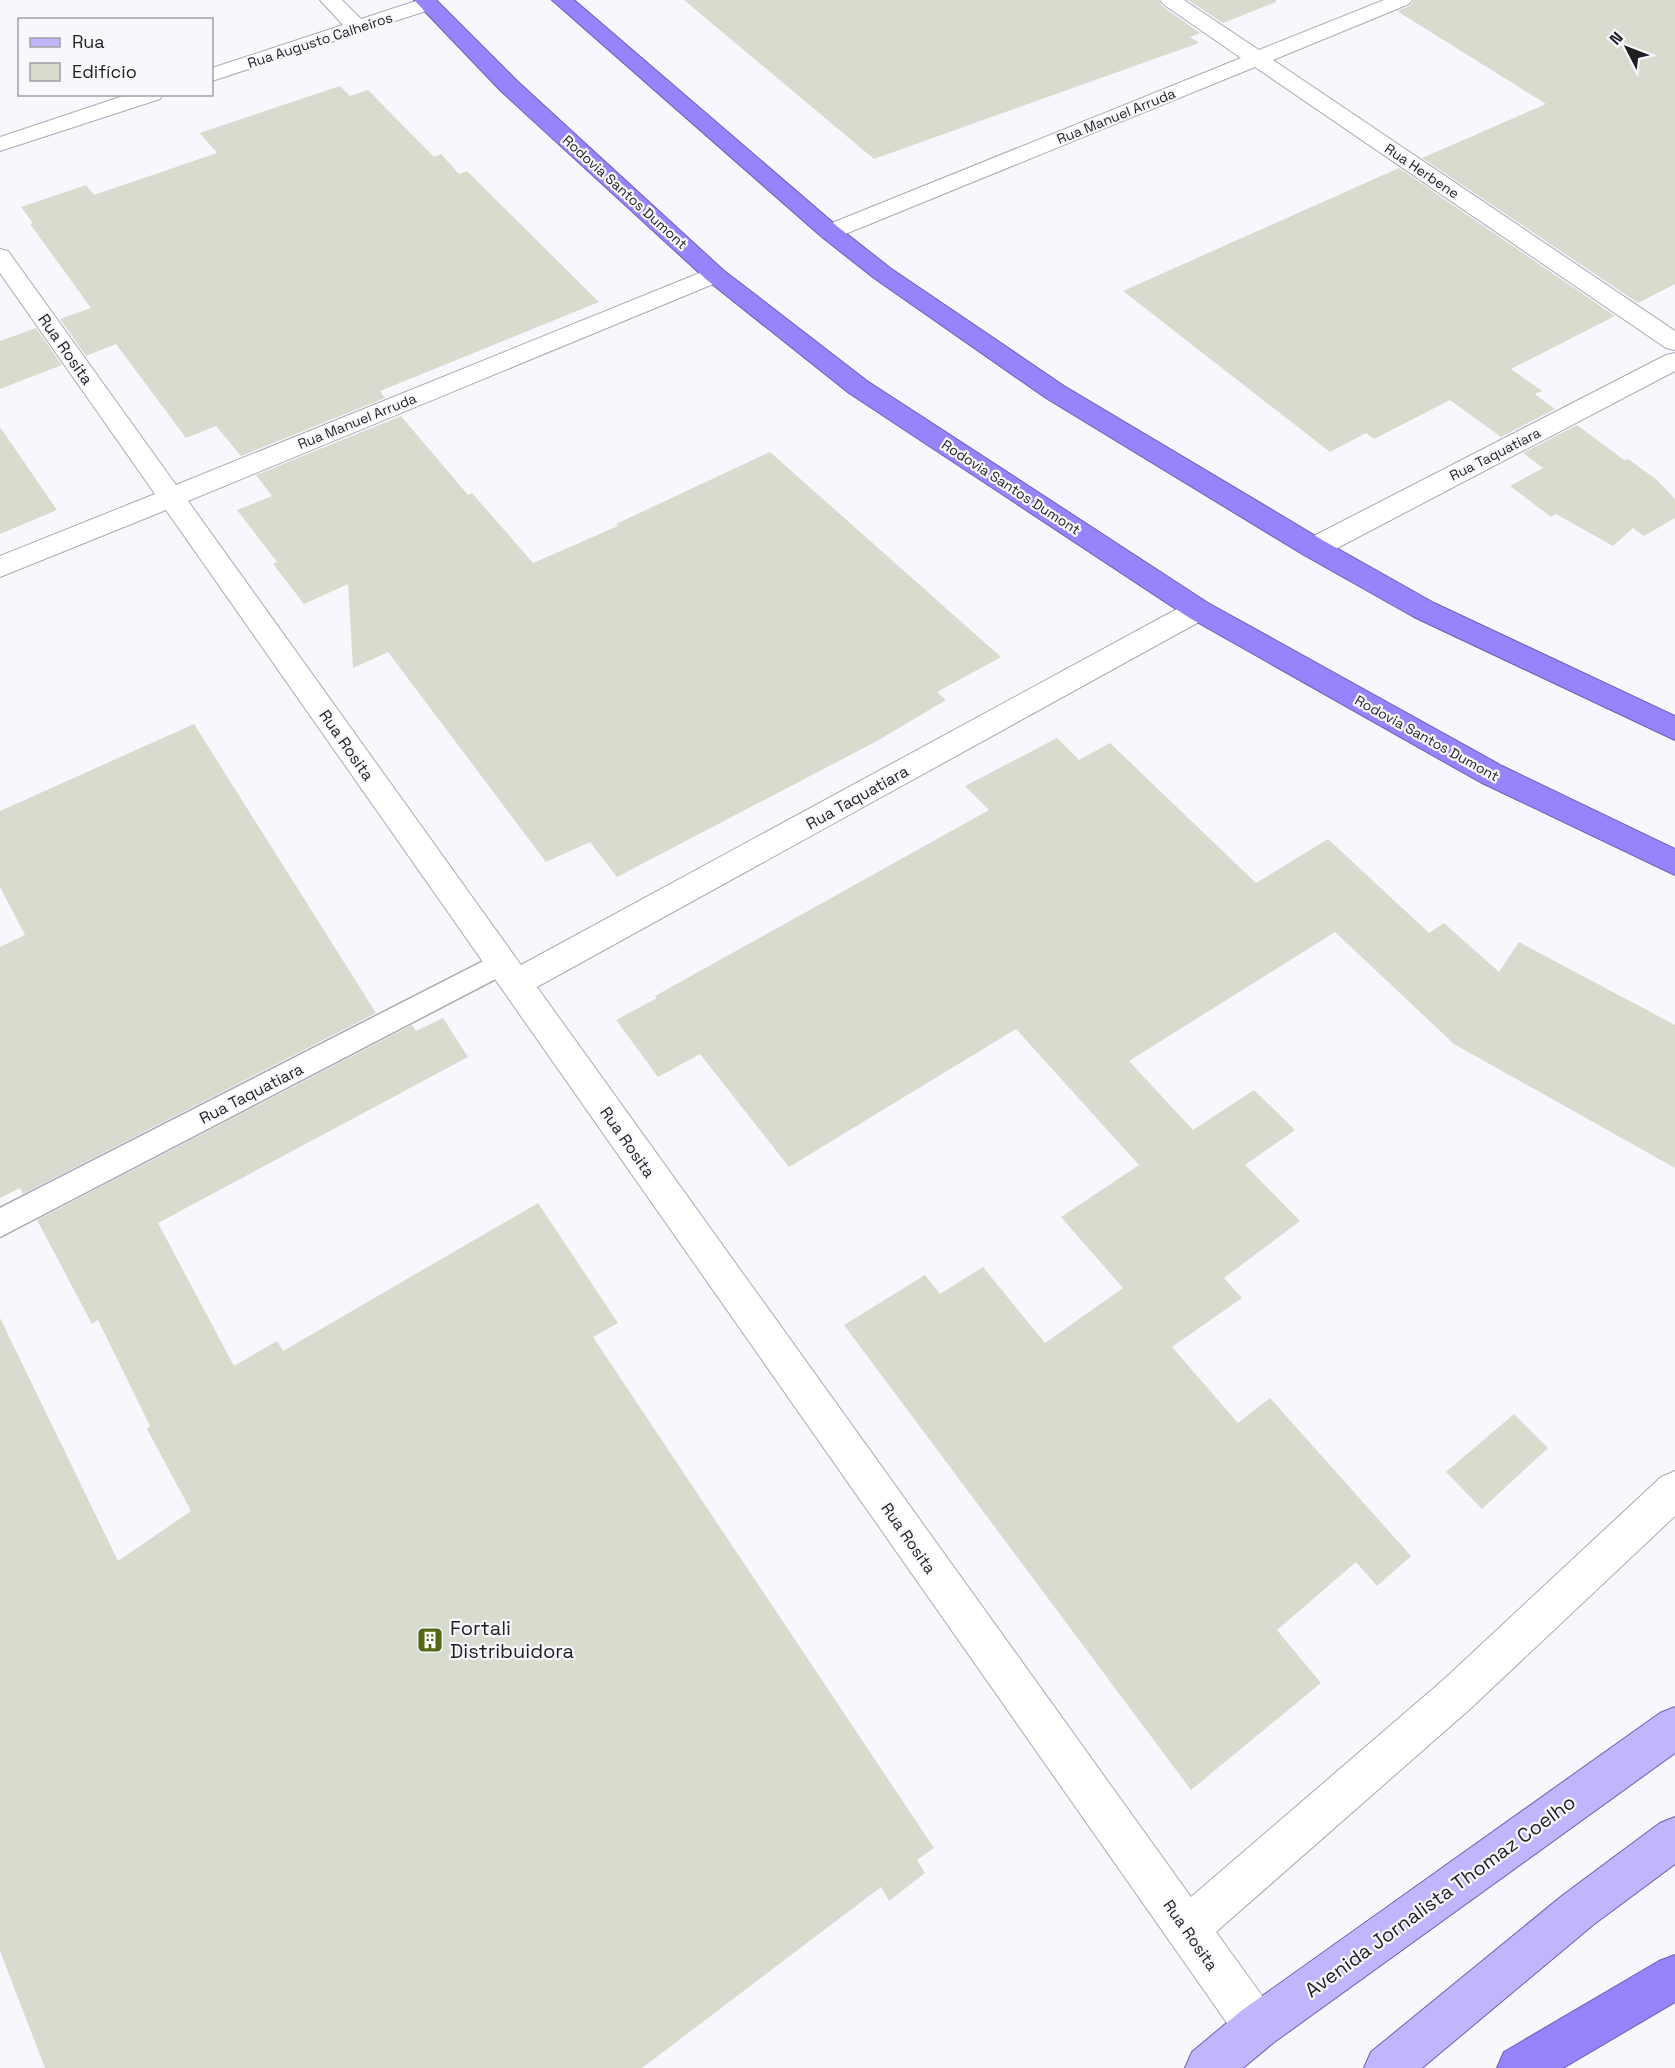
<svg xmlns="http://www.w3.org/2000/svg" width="1675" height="2068" font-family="'Space Grotesk',sans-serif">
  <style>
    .building { fill: #d7dcce }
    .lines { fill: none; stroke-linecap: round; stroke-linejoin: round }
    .lane-casing { stroke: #aaaab6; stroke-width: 3 }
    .street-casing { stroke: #aaaab6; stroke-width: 2 }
    .primary-casing { stroke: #6e60b1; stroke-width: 2 }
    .highway-casing { stroke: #6e60b1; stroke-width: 2 }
    .lane { fill: #fff; fill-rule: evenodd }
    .street { fill: #fff; fill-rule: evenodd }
    .primary { fill: #c1b5fe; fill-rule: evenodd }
    .highway { fill: #9883fd; fill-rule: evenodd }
    .labels { text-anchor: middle; stroke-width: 4.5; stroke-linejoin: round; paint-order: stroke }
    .far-street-label { font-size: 14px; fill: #1f1e23; stroke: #f8f7fd }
    .street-label { font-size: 16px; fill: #1f1e23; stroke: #f8f7fd }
    .near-poi-label { font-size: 20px; fill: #1f1e23; stroke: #f8f7fd; text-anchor: start }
    .near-street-label { font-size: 20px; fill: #1f1e23; stroke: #f8f7fd }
  </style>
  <rect width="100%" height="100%" fill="#f8f7fd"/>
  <path class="building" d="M684,0h474l4,6 38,27 -10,4 9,6 -325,116z
    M1188,0h88v2l-53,21z
    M1414,0h261v284l-37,19 -216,-145 124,-54 -149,-93 13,-5z
    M340,86l10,10 18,-6 66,67 7,-3 18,20 8,-3 132,131 -219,89 5,7 -144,58 -25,-30 -30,12 -70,-94 -30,12 -26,-37 31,-11 -61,-84 3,-1 -12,-16 65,-22 8,10 123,-42 -17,-20z
    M1399,168l216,148 -104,53 31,22 -7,3 20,15 -54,28 -51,-37 -76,39 -8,-6 -36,19 -207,-161z
    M36,328l26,37 -62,24v-48z
    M401,416l67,79 4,-2 61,70 85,-37 -2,-2 154,-72 231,205 -64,35 9,8 -69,41 -260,136 -27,-35 -44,20 -158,-210 -35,16 -5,-84 -44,20 -31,-40 4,-2 -40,-52 35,-14 -16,-21z
    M1577,425l47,35 4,-1 29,21 18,19v19l-31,18 -11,-8 -20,18 -57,-32 -5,3 -41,-31 33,-18 -20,-15z
    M0,427l57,83 -57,24z
    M194,724l182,289 -353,181 -3,-6 -20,10v-251l25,-12 -25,-48v-76z
    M1057,738l22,22 31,-17 146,140 72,-44 101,94 15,-10 55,49 20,-30 156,83v143l-221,-124 -119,-112 -206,129 64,69 61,-40 41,40 -50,35 55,56 -76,57 18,20 -70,49 66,76 32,-25 141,158 -34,30 -21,-24 -79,68 44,53 -130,107 -347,-465 81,-50 15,19 43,-27 62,76 78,-55 -62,-71 78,-52 -123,-136 -227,138 -89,-113 -42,23 -42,-57 41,-22 -2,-2 334,-186 -24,-24z
    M443,1018l25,39 -310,166 76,143 43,-25 6,10 255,-148 80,120 -25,14 341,511 -17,12 8,13 -36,28 -8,-14 -239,181h-597l-45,-117v-633l118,243 73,-50 -44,-82 3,-3 -52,-106 -6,4 -55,-104 375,-195 4,6z
    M1514,1414l34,34 -66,61 -36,-37z"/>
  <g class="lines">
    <defs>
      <path id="lane" d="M501,952l10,3 4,8 -4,8 -511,266v-29z"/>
      <path id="street" d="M320,0h22l19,19 58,-19h17l2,4 -3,4 -223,73v-13l131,-43z
        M1160,0h24l75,50 125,-50h28l-3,4 -136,56 402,271v19l-9,-2 -411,-281 -417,170 -8,2 -8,-2 -4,-5 4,-5 419,-169 -78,-54z
        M129,94h34l-3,5 -160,52v-14z
        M0,249l8,2 168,234 531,-215 8,-2 8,2 4,5 -4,5 -535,221 333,464 667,-362 10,-3 10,3 4,7 -4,7 -671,370 654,910 251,-216 219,-204 14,-6v45l-205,193 -254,223 57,79 6,16 -6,16 -16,6 -16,-6 -1075,-1533 -166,67v-21l155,-62 -155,-221z
        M1675,353v18l-351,184 -10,2 -10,-2 -4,-7 4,-7 362,-186z"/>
      <path id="primary" d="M1675,1707v46l-402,290 -30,25h-58l7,-16 49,-41 419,-298z
        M1675,1817v47l-82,61 -171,143h-58l7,-16 192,-157 97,-72z"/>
      <path id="highway" d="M414,0h22l81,81 206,189 144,111 341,222 294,163 173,83v26l-195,-93 -292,-165 -339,-224 -142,-113 -206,-189z
        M552,0h22l264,227 52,41 174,118 260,155 110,62 241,113v24l-261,-123 -110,-62 -258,-157 -172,-120 -52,-41z
        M1675,1955v47l-112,66h-66l7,-16 155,-91z"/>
    </defs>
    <use href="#lane" class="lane-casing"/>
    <use href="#street" class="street-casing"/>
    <use href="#primary" class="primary-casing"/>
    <use href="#highway" class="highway-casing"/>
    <use href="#lane" class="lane"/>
    <use href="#street" class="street"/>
    <use href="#primary" class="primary"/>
    <use href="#highway" class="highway"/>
  </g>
  <defs>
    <symbol id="building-square" viewBox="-11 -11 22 22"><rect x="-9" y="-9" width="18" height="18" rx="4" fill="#546815" stroke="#f8f7fd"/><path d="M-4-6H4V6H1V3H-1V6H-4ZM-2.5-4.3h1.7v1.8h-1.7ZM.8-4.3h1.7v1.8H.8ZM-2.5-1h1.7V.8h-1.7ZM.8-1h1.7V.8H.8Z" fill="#fff"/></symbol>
  </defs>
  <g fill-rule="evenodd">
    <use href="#building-square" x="415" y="1625" width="30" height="30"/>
  </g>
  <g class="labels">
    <g class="far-street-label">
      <text transform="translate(320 40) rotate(-18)" y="5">Rua Augusto Calheiros</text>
      <text transform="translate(1116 116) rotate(-22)" y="5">Rua Manuel Arruda</text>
      <text transform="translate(1422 171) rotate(34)" y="5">Rua Herbene</text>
      <text transform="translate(625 192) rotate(42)" y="5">Rodovia Santos Dumont</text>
      <text transform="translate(357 421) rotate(-22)" y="5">Rua Manuel Arruda</text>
      <text transform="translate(1495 454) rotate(-27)" y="5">Rua Taquatiara</text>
      <text transform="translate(1011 487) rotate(33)" y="5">Rodovia Santos Dumont</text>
      <text transform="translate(1427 738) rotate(29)" y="5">Rodovia Santos Dumont</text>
    </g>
    <g class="street-label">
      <text transform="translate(66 349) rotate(55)" y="6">Rua Rosita</text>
      <text transform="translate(347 745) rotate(55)" y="6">Rua Rosita</text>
      <text transform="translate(857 797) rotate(-29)" y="6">Rua Taquatiara</text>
      <text transform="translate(251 1093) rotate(-27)" y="6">Rua Taquatiara</text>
      <text transform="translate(628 1142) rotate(55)" y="6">Rua Rosita</text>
      <text transform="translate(909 1538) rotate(55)" y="6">Rua Rosita</text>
      <text transform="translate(1191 1935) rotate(55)" y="6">Rua Rosita</text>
    </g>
    <g class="near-poi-label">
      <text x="450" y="1635">Fortali<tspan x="450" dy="23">Distribuidora</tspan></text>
    </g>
    <g class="near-street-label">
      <text transform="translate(1440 1896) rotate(-36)" y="7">Avenida Jornalista Thomaz Coelho</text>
    </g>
  </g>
  <rect x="18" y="18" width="195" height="78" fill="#f8f7fd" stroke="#a1a0a6" stroke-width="1.5"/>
  <rect x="30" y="38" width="30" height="9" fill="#c1b5fe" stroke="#a1a0a6" stroke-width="1.5"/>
  <text x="72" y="48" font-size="18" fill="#1f1e23">Rua</text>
  <rect x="30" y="63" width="30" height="18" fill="#d7dcce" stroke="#a1a0a6" stroke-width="1.5"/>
  <text x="72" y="78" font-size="18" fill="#1f1e23">Edifício</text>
  <g transform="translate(1627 48) rotate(312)" stroke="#f8f7fd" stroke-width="4.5" paint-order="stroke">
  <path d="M0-4.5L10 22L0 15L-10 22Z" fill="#1f1e23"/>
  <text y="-9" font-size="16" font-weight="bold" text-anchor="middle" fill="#1f1e23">N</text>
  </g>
</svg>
